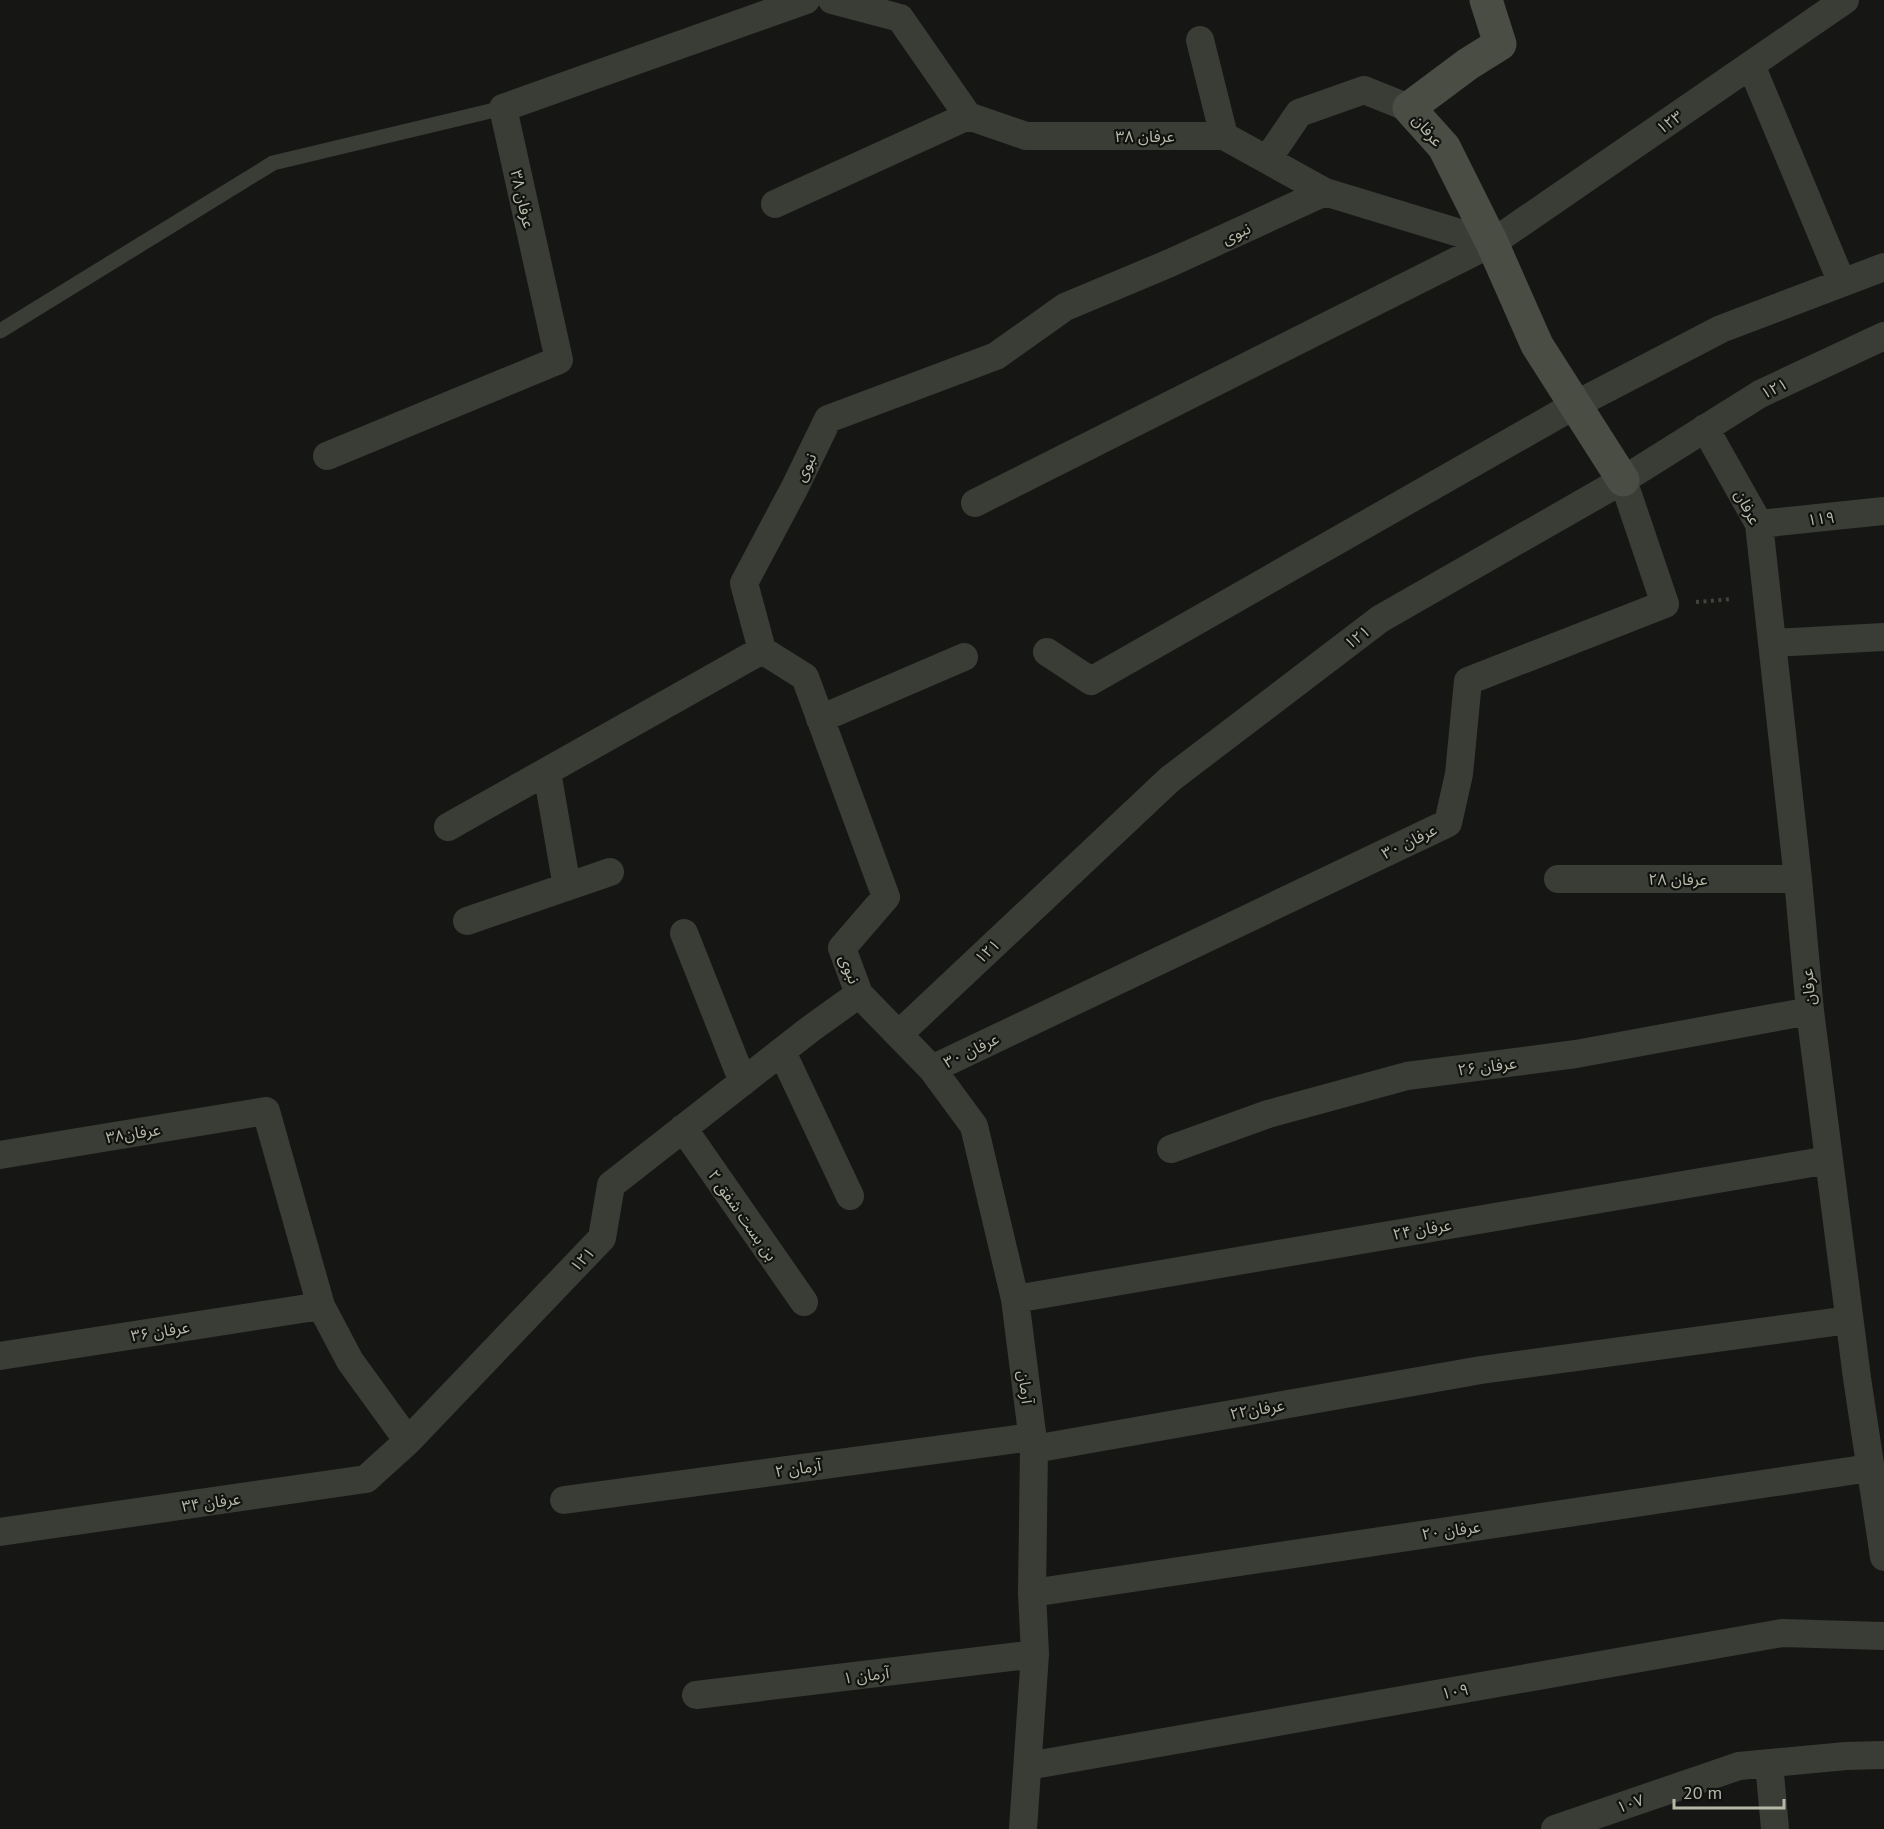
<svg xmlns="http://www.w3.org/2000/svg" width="1884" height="1829" font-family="'PT Sans','Noto Sans Arabic',sans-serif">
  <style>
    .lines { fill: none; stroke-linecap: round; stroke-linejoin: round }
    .path { stroke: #42443c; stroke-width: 4; stroke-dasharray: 3 4.5; stroke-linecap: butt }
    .lane { stroke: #3a3d36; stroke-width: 15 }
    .street { stroke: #3a3d36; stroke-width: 28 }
    .secondary { stroke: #4a4d44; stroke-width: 33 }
    .labels { text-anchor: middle; stroke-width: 4.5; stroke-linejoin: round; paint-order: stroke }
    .street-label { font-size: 16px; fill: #b5b9a6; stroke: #111210 }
  </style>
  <rect width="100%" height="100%" fill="#161715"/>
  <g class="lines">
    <path class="path" d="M1696,602l37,-3"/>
    <path class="lane" d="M0,331l273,-168 230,-55"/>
    <path class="street" d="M832,0l68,18 68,98 58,20h198l101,56 167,51
      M1200,40l24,96
      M1751,65l91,218
      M1267,160l32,-47 65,-23 45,18
      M775,204l193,-88
      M1705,428l54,96 39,355 12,132 47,367 27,179
      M327,456l232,-96 -56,-252 303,-108
      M975,503l517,-260 353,-243
      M1759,524l125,-13
      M1772,643l112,-6
      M1047,652l44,29 484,-276 146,-76 163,-62
      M820,719l144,-62
      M547,772l20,115
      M448,827l314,-177
      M1558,879h240
      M467,921l143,-49
      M684,933l59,149
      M899,1034l271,-255 210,-160 243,-139 137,-86 124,-58
      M782,1052l68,144
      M932,1069l516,-246 11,-49 9,-93 197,-77 -42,-124
      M683,1128l121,174
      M1171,1149l97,-35 139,-38 169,-22 234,-43
      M0,1155l266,-44 55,195 29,55 58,80
      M1015,1299l814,-139
      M0,1356l321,-50
      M1034,1449l447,-79 368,-50
      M564,1500l468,-63
      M0,1532l366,-53 42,-38 194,-203 9,-53 198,-155 50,-36
      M1032,1593l838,-125
      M696,1695l339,-41
      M1769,1763l6,66
      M1028,1766l754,-133 102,3
      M1023,1829l12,-175 -3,-61 2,-144 -19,-150 -41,-173 -42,-57 -73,-75 -17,-46 44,-51 -81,-220 -43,-27 -18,-67 51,-96 33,-68 168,-63 69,-49 105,-44 155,-71
      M1555,1829l184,-63 107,-10 38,-1"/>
    <path class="secondary" d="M1486,0l14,44 -32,20 -59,44 35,39 48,96 45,102 86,135"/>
  </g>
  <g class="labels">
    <g class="street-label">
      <text transform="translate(1669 122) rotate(-35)" y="6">۱۲۳</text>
      <text transform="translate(1428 130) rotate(49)" y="6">عرفان</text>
      <text x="1145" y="142">عرفان ۳۸</text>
      <text transform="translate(523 199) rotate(77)" y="6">عرفان ۳۸</text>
      <text transform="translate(1236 233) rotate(-25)" y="6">نبوی</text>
      <text transform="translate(1774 388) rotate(-26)" y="6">۱۲۱</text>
      <text transform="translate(805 467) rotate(-64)" y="6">نبوی</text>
      <text transform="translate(1748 507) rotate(63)" y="6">عرفان</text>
      <text transform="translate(1821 518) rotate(-6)" y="6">۱۱۹</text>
      <text transform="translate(1357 637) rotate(-37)" y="6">۱۲۱</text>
      <text transform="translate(1409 841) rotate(-26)" y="6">عرفان ۳۰</text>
      <text x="1678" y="885">عرفان ۲۸</text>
      <text transform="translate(987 951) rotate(-43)" y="6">۱۲۱</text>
      <text transform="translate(850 969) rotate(69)" y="6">نبوی</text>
      <text transform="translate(1808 987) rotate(-95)" y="6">عرفان</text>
      <text transform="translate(971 1050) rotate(-26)" y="6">عرفان ۳۰</text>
      <text transform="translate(1487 1066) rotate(-7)" y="6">عرفان ۲۶</text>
      <text transform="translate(133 1133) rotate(-9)" y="6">عرفان۳۸</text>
      <text transform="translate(743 1215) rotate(55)" y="6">بن بست شفق ۲</text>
      <text transform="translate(1422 1229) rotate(-10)" y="6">عرفان ۲۴</text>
      <text transform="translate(582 1259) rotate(-46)" y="6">۱۲۱</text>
      <text transform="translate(160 1331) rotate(-9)" y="6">عرفان ۳۶</text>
      <text transform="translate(1026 1387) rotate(83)" y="6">آرمان</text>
      <text transform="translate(1257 1409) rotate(-10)" y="6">عرفان۲۲</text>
      <text transform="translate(798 1468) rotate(-8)" y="6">آرمان ۲</text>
      <text transform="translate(211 1502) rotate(-8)" y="6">عرفان ۳۴</text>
      <text transform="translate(1451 1530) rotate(-8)" y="6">عرفان ۲۰</text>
      <text transform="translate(866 1675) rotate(-7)" y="6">آرمان ۱</text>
      <text transform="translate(1455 1691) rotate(-10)" y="6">۱۰۹</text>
      <text transform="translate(1630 1803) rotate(-19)" y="6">۱۰۷</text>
    </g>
  </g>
  <path d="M1674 1799v9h110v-9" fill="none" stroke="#b5b9a6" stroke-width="3"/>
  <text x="1683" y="1799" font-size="18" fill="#b5b9a6" stroke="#111210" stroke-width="4.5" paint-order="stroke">20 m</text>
</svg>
